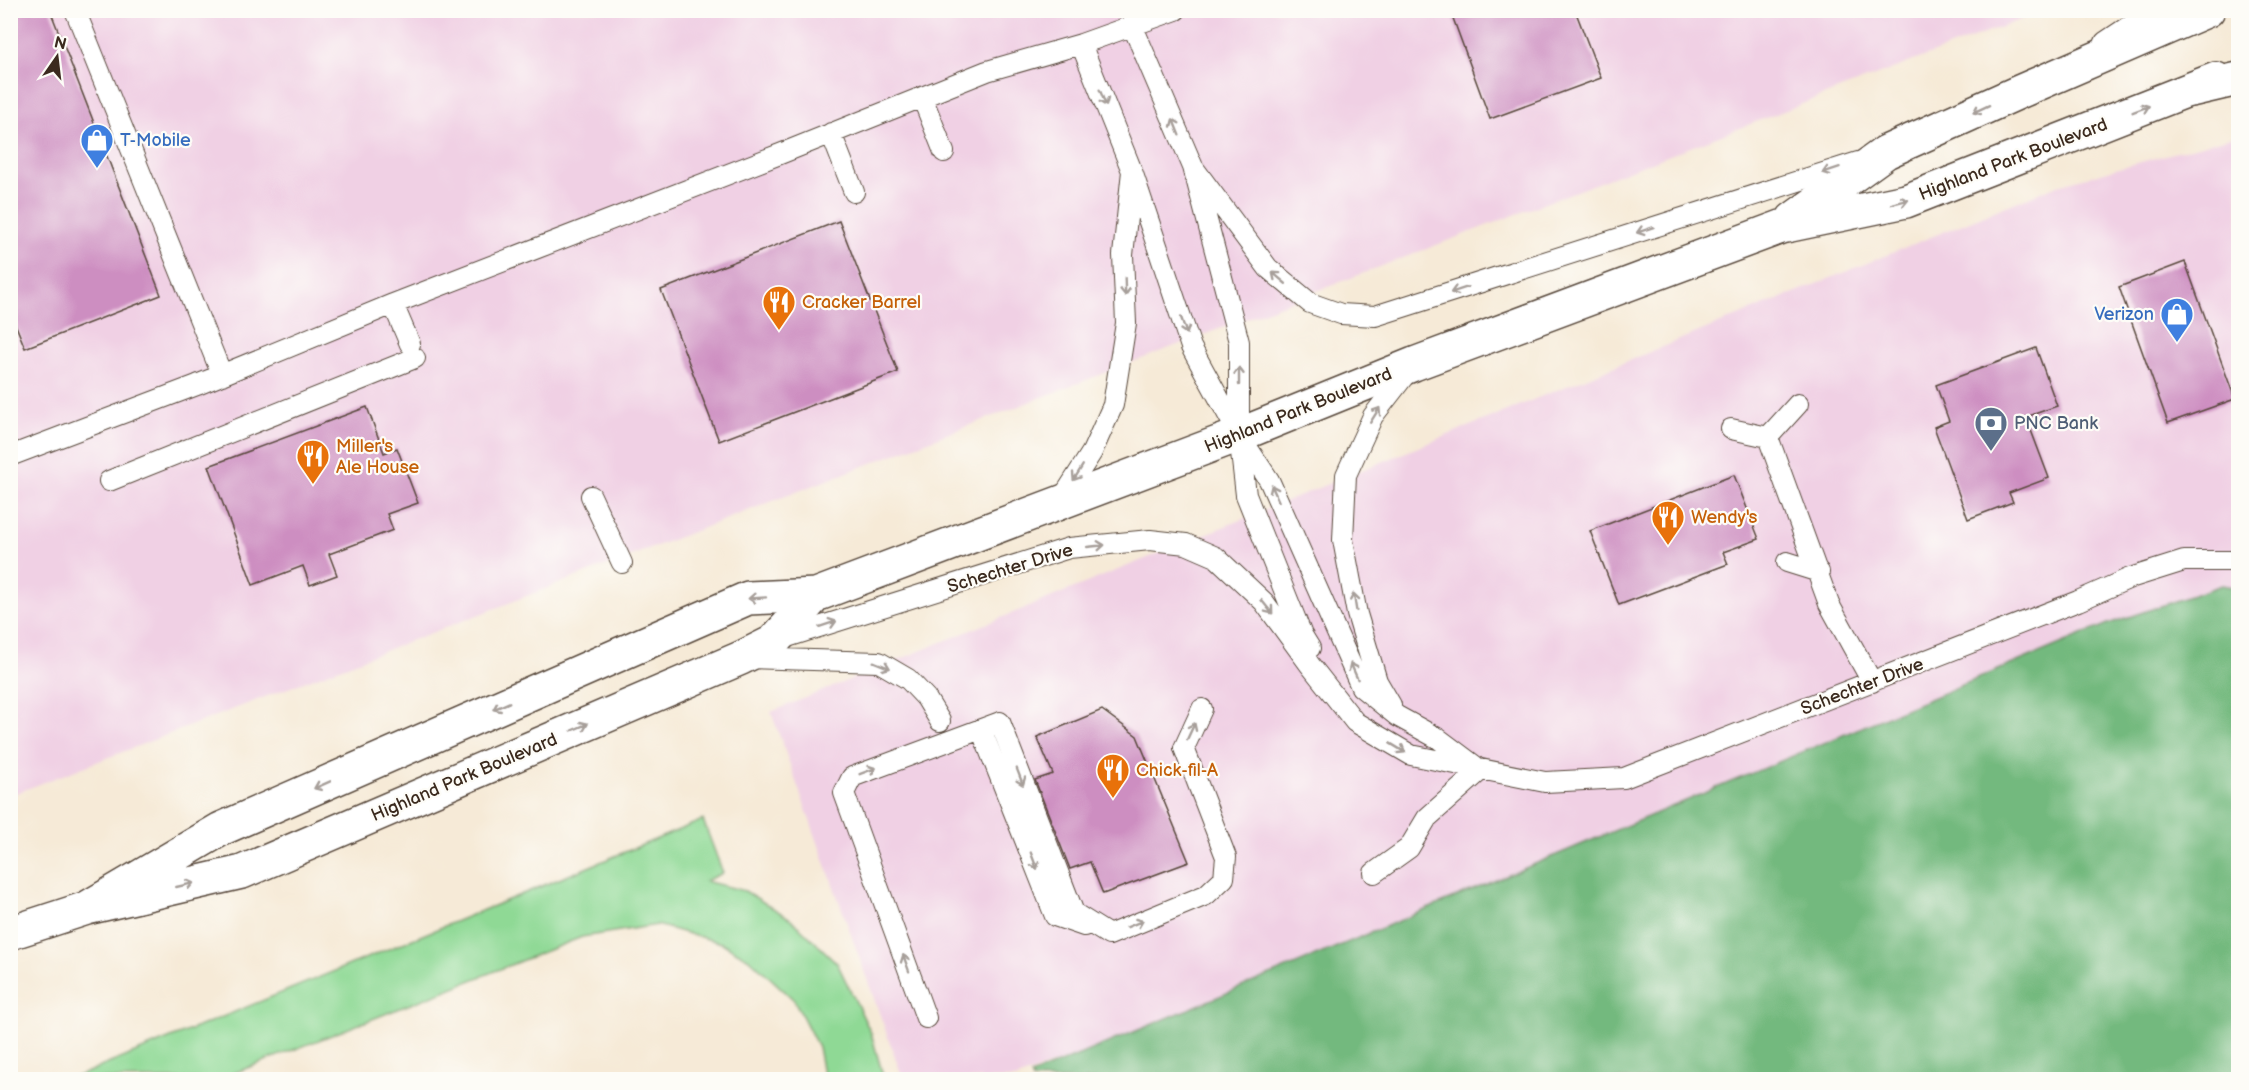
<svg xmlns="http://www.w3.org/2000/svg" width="2249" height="1090" font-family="'Balsamiq Sans',sans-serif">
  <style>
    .built { fill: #f0d0e4 }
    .green { fill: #8fd995; stroke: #65825a; stroke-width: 1.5 }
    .forest { fill: #73b97e; stroke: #57724e; stroke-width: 1.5 }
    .building { fill: #cd8ec1 }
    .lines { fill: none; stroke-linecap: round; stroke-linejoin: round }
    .lane-casing { stroke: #57473a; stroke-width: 22 }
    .primary-casing { stroke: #57473a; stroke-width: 36 }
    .highway-casing { stroke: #57473a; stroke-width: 36 }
    .lane { stroke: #fff; stroke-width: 20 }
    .primary { stroke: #fff; stroke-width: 33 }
    .highway { stroke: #fff; stroke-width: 33 }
    .oneway { stroke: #a79f9a }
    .labels { text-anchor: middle; stroke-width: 4.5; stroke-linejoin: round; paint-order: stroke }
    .shop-label { font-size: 18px; fill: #366cbe; stroke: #fdfcf7; text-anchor: start }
    .street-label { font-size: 18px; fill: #3b2a1e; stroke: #fdfcf7 }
    .food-label { font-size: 18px; fill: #c56008; stroke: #fdfcf7; text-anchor: start }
    .service-label { font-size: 18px; fill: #4e5e75; stroke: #fdfcf7; text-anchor: start }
  </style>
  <rect width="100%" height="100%" fill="#fdfcf7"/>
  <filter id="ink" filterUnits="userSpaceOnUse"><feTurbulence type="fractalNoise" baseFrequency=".0167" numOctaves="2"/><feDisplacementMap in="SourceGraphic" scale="12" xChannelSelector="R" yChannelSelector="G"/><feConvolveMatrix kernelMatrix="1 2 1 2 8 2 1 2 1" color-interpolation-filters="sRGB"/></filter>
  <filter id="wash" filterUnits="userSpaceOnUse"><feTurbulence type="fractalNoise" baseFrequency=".008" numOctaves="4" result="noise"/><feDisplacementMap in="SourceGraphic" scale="24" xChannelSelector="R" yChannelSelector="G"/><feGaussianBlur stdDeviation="1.35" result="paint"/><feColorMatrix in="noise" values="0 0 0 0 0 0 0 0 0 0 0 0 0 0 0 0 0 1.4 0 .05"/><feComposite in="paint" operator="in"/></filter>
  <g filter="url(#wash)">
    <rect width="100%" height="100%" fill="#f6ead7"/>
    <path class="built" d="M11,11h2032l-2032,784z
      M2238,135v488l-43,-4 -1180,460h-112l-132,-367 1287,-527z"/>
    <path class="green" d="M703,820l20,53 -18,8 40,10 46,28 46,44 34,70 13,46h-60l-6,-32 -24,-47 -43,-40 -29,-17 -65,-18 -75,12 -363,142h-148z"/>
    <path class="forest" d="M2222,585l16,3v491l-1205,1 -2,-5 1077,-451z"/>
    <g id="blocks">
      <path class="building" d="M10,10h40l111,285 -136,53 -15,-37z
        M1450,10h125l26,68 -111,41z
        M839,221l59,151 -179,69 -58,-151z
        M2185,262l50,137 -67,24 -49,-136z
        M2036,348l21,58 -31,11 23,61 -40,15 4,9 -45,17 -34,-92 15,-6 -13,-36z
        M367,407l17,46 13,-5 21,55 -31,11 6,16 -64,24 8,21 -27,10 -7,-19 -50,19 -44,-119z
        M1734,475l25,64 -36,13 5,12 -109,41 -29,-74z
        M1102,710l35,26 52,126 -86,32 -13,-32 -20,7 -35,-89 18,-6 -16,-37z"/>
    </g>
  </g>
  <g filter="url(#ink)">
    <use href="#blocks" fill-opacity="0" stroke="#57473a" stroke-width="1.5"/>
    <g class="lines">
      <defs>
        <path id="lane" d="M75,10l147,365
          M1133,27l60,140 46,175v93l7,60 56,140 8,13
          M2105,42l33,-22 6,-10
          M922,97l22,55
          M831,133l23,59
          M1193,167l75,101 42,35 31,11 34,2 483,-154
          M1132,171l59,176 48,88 30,45 92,207 36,29 42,23 36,27
          M393,304l17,40
          M1798,404l-30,33 61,167 43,78
          M1731,429l37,8
          M10,456l187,-71 196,-81 387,-150 207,-83 94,-27 95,-34
          M109,481l306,-123
          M591,496l31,67
          M1060,502l32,-50 21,-47 13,-82 -3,-68 9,-84 -51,-127
          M1787,562l32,10
          M781,639l288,-91 81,-8 36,4 30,13 48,45 46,63 45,57 56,33 134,27 79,-4 454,-177 52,-23 54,-17h54
          M750,658l129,4 29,17 18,19 14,23
          M1391,705l-14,-24 -20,-67 -14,-74 3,-65 27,-59 35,-45
          M981,729l74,187 29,10
          M1374,873l35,-25 18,-30 54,-48
          M926,1018l-82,-225 8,-16 148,-55 74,191 35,22 97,-40 18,-17 2,-21 -42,-109 18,-39"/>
        <path id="primary" d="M1793,219l93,-67 133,-60 189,-82
          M87,908l134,-79 527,-231 68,-3 423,-160 175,-71 367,-137 125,-26 310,-122
          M10,933l77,-25 155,-36 499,-214 32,-16 43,-47"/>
        <path id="highway" d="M2191,90l47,-11"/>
      </defs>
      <use href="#lane" class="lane-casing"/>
      <use href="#primary" class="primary-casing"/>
      <use href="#highway" class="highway-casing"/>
      <use href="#lane" class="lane"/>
      <use href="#primary" class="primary"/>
      <use href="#highway" class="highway"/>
    </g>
    <defs><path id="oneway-shaft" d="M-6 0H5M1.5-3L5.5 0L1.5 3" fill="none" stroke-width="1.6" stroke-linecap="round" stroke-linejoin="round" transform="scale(1.5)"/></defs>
    <g class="oneway">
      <use href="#oneway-shaft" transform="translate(1103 98) rotate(68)"/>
      <use href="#oneway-shaft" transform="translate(1981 109) rotate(155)"/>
      <use href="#oneway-shaft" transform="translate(2141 109) rotate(-21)"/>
      <use href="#oneway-shaft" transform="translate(1176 127) rotate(-112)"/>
      <use href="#oneway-shaft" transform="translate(1831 170) rotate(162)"/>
      <use href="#oneway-shaft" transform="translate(1900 202) rotate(-14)"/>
      <use href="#oneway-shaft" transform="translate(1645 230) rotate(162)"/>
      <use href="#oneway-shaft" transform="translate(1279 278) rotate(-140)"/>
      <use href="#oneway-shaft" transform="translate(1125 287) rotate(88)"/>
      <use href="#oneway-shaft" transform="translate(1459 290) rotate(162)"/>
      <use href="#oneway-shaft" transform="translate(1184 326) rotate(71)"/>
      <use href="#oneway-shaft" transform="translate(1239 376) rotate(-90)"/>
      <use href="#oneway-shaft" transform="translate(1375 415) rotate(-58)"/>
      <use href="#oneway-shaft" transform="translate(1078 473) rotate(122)"/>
      <use href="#oneway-shaft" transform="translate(1275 493) rotate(-114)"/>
      <use href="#oneway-shaft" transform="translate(1096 546) rotate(-6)"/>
      <use href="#oneway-shaft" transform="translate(757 598) rotate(176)"/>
      <use href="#oneway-shaft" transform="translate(1355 602) rotate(-99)"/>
      <use href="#oneway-shaft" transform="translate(1267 607) rotate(51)"/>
      <use href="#oneway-shaft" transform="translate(828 624) rotate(-18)"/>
      <use href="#oneway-shaft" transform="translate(882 665) rotate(22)"/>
      <use href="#oneway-shaft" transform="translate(1354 671) rotate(-114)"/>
      <use href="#oneway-shaft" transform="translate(501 706) rotate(156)"/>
      <use href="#oneway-shaft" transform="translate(580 727) rotate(-23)"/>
      <use href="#oneway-shaft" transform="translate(1191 731) rotate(-65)"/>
      <use href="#oneway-shaft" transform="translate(1398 748) rotate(31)"/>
      <use href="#oneway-shaft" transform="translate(868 771) rotate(-21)"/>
      <use href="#oneway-shaft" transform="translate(1020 777) rotate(69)"/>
      <use href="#oneway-shaft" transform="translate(322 785) rotate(156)"/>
      <use href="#oneway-shaft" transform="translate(1034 861) rotate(69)"/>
      <use href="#oneway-shaft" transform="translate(185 885) rotate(-13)"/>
      <use href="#oneway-shaft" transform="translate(1135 924) rotate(-22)"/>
      <use href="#oneway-shaft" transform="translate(906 963) rotate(-110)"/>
    </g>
  </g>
  <defs>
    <symbol id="shop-pin" viewBox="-11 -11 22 30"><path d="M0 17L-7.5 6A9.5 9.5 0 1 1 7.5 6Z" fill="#3f7fe0" stroke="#fdfcf7"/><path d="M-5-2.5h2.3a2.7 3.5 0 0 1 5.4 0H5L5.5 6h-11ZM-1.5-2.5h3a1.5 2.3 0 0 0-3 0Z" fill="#fff"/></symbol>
    <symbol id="restaurant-pin" viewBox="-11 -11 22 30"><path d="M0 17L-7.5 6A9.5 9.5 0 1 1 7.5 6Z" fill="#e8710a" stroke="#fdfcf7"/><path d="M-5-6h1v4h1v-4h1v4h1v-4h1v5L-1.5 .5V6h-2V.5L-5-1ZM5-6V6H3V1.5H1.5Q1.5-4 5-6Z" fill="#fff"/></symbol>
    <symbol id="bank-pin" viewBox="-11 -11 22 30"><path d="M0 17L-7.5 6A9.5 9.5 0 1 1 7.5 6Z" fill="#5c6f8a" stroke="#fdfcf7"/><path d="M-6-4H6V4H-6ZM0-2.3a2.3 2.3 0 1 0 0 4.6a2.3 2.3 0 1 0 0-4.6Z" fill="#fff"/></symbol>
  </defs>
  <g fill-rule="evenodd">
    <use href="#shop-pin" x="78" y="121" width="38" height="52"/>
    <use href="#restaurant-pin" x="760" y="283" width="38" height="52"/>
    <use href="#shop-pin" x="2158" y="295" width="38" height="52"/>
    <use href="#bank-pin" x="1972" y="404" width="38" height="52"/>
    <use href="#restaurant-pin" x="294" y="437" width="38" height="52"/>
    <use href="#restaurant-pin" x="1649" y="498" width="38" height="52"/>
    <use href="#restaurant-pin" x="1094" y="751" width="38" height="52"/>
  </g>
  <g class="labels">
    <g class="shop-label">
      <text x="120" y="146">T-Mobile</text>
      <text x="2154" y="320" text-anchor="end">Verizon</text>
    </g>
    <g class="street-label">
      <text transform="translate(2013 159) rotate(-21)" y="6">Highland Park Boulevard</text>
      <text transform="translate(1298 410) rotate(-22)" y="6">Highland Park Boulevard</text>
      <text transform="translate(1010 568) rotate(-17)" y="6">Schechter Drive</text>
      <text transform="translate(1862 686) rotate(-21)" y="6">Schechter Drive</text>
      <text transform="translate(464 777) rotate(-23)" y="6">Highland Park Boulevard</text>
    </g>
    <g class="food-label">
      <text x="802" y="308">Cracker Barrel</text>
      <text x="336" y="452">Miller's<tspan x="336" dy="21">Ale House</tspan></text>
      <text x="1691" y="523">Wendy's</text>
      <text x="1136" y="776">Chick-fil-A</text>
    </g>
    <g class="service-label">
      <text x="2014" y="429">PNC Bank</text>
    </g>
  </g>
  <rect width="2249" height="1090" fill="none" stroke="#fdfcf7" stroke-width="36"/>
  <g transform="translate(57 57) rotate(14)" stroke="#fdfcf7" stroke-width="4.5" paint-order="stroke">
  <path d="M0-4.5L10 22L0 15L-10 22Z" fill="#3b2a1e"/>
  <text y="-9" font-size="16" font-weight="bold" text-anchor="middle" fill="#3b2a1e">N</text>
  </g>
</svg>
